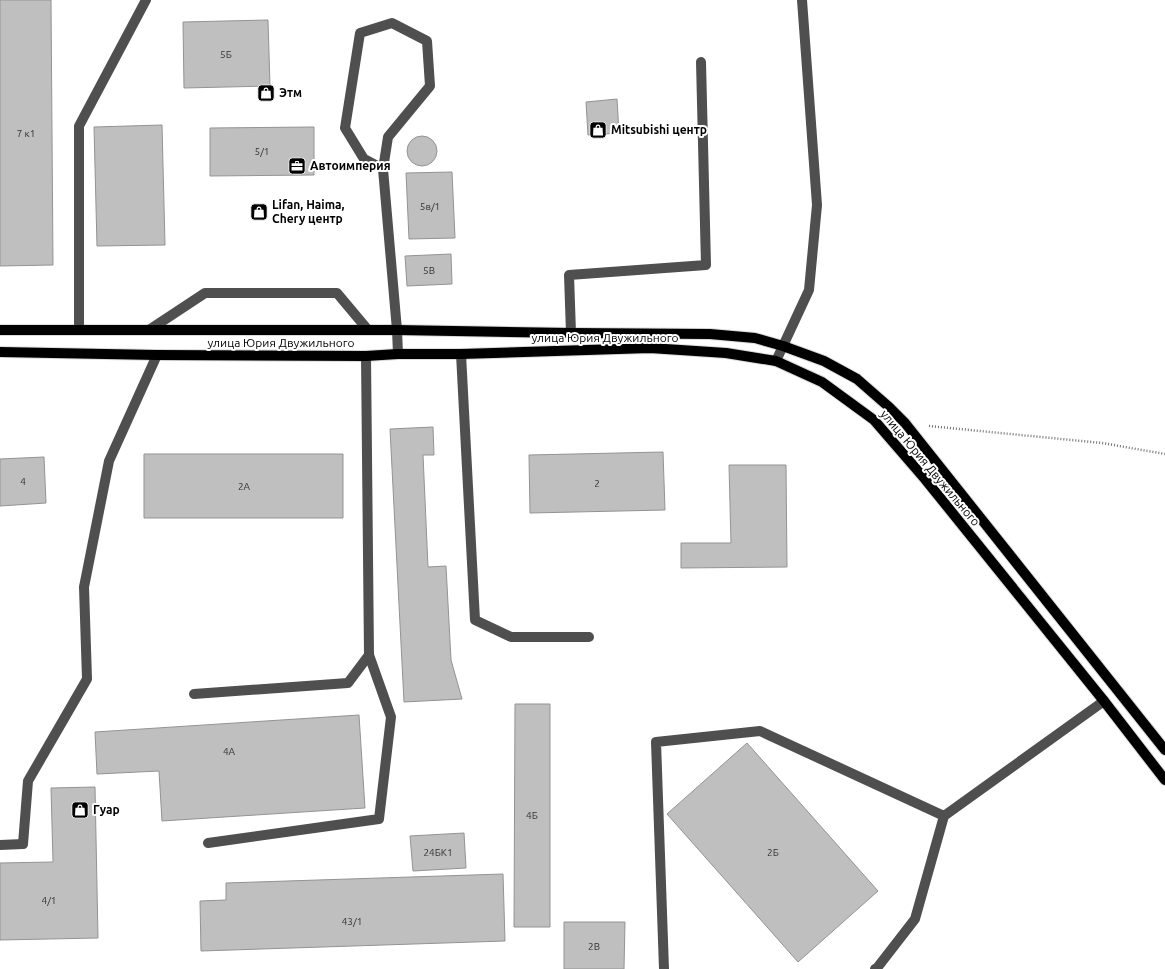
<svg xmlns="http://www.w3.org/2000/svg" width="1165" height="969" font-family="Ubuntu,sans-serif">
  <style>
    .building { fill: #bfbfbf; stroke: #939393 }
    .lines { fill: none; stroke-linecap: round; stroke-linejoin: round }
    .major-casing { stroke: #dbdbdb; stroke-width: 12 }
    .path { stroke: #717171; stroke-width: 2.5; stroke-dasharray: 1 2; stroke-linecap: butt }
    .minor { stroke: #4f4f4f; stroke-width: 10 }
    .major { stroke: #000; stroke-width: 10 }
    .labels { text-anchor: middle; stroke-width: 4; stroke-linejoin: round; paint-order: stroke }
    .number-label { font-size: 10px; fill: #303030 }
    .poi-label { font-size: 12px; font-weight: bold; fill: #000; stroke: #fff; text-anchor: start }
    .street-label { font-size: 12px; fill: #000; stroke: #fff }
  </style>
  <rect width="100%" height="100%" fill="#fff"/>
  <path class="building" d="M0,0h51l2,265 -53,1z
    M268,20l2,66 -86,2 -1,-66z
    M617,99l2,34 -31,2 -2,-33z
    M162,125l3,120 -68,1 -3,-119z
    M314,127v48l-104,1v-48z
    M407 151a15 15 0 1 1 30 0a15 15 0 1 1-30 0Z
    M452,172l3,66 -46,1 -3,-66z
    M451,254l1,30 -45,2 -2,-30z
    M433,427l1,28h-11l5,112 18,-1 5,94 11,39 -58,3 -14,-273z
    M663,452l2,58 -135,3 -1,-58z
    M144,454h199v64h-199z
    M44,457l2,46 -46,3v-47z
    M729,465h57l1,102 -106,1v-25h50z
    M515,704h35v223h-36z
    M359,715l6,93 -203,13 -3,-50 -62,3 -2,-42z
    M747,743l131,148 -80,71 -131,-148z
    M95,787l3,151 -98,2v-77l53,-1 -2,-74z
    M464,833l2,35 -53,3 -3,-35z
    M503,874l2,67 -304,10 -1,-50 26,-1v-17z
    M564,922h61l-1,47h-60z"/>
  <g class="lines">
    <defs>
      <path id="major" d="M0,330h397l174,3 139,1 45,4 28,8 41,15 33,18 32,28 16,16 260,327
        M0,352l157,3 209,1 32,-2h63l189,-6 76,5 50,8 46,21 52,38 51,59 179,222 61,79"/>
    </defs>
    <use href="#major" class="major-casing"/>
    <path class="path" d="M929,426l173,17 63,11"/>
    <path class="minor" d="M383,169l5,-32 42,-51 -3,-45 -35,-18 -32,10 -15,95 19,31 19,10 14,161 1,24
      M79,330v-204l67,-126
      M149,330l56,-37h132l31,37
      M571,333l-2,-58 137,-10 -5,-203
      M461,354l14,266 36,17h78
      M776,361l33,-71 8,-85 -15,-205
      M194,694l154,-11 21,-28
      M208,843l171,-24 12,-102 -22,-62 -3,-299
      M0,845l23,-1 5,-63 59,-102 -3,-92 25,-126 48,-106
      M664,969l-8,-227 104,-11 184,85
      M875,969l2,-1 38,-49 29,-103 160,-115"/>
    <use href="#major" class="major"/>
  </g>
  <defs>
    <symbol id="shop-square" viewBox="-11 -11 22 22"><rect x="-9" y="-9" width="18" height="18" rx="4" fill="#000" stroke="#fff"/><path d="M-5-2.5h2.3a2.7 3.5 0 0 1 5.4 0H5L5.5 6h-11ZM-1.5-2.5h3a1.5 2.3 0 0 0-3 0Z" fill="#fff"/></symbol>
    <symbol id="office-square" viewBox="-11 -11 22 22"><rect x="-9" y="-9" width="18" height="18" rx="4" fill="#000" stroke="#fff"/><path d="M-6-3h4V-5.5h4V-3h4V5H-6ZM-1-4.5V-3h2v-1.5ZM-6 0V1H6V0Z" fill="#fff"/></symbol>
  </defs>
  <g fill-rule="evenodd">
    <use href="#shop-square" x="256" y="83" width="20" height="20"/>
    <use href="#shop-square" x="588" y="120" width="20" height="20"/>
    <use href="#office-square" x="287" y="156" width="20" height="20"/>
    <use href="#shop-square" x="249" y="202" width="20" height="20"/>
    <use href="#shop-square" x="70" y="800" width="20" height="20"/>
  </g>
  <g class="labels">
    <g class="number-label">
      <text x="226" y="58">5Б</text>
      <text x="26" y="137">7 к1</text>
      <text x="262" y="155">5/1</text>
      <text x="430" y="210">5в/1</text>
      <text x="429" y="274">5В</text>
      <text x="23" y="485">4</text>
      <text x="597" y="487">2</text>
      <text x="244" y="490">2А</text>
      <text x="229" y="755">4А</text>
      <text x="532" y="819">4Б</text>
      <text x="438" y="856">24БК1</text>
      <text x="773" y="856">2Б</text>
      <text x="49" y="904">4/1</text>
      <text x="352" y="925">43/1</text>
      <text x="594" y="950">2В</text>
    </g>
    <g class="poi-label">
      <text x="279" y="97">Этм</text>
      <text x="611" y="134">Mitsubishi центр</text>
      <text x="310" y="170">Автоимперия</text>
      <text x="272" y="209">Lifan, Haima,<tspan x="272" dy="14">Chery центр</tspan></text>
      <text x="93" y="814">Гуар</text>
    </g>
    <g class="street-label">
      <text x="605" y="342">улица Юрия Двужильного</text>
      <text x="281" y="347">улица Юрия Двужильного</text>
      <text transform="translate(930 468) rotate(50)" y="4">улица Юрия Двужильного</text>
    </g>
  </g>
</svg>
